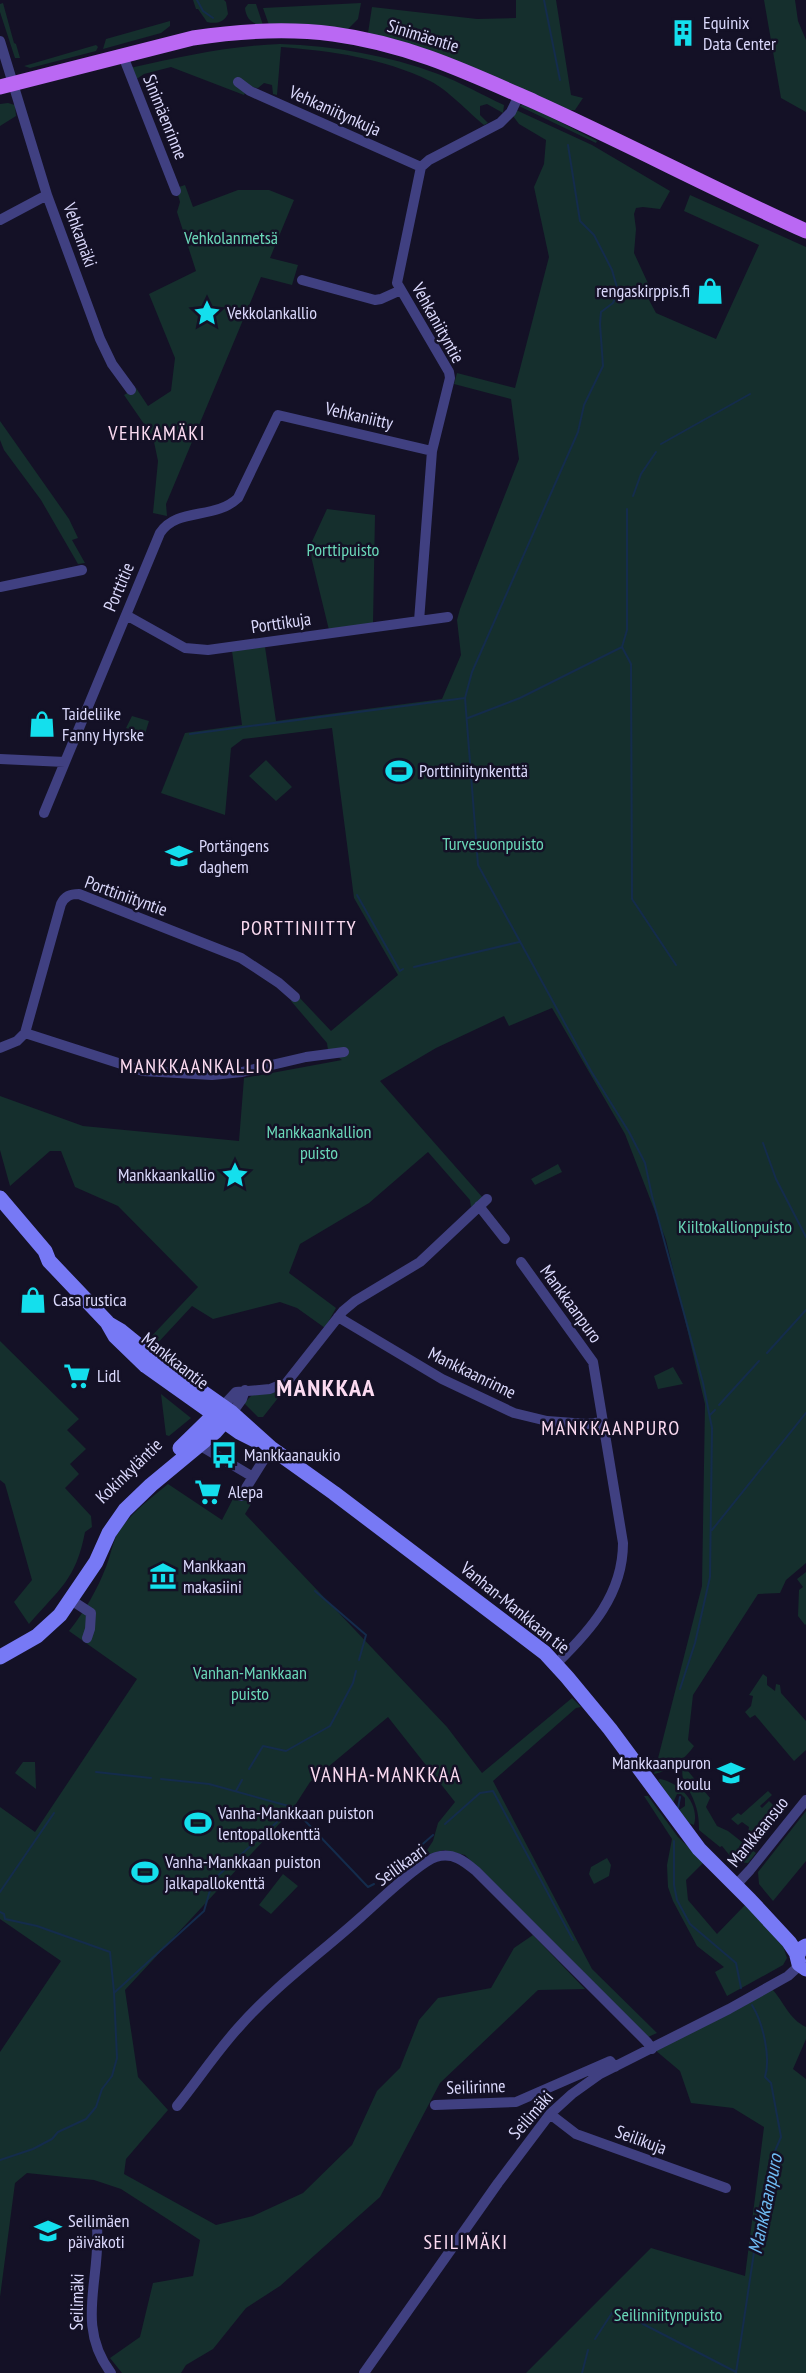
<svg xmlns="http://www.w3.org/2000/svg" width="806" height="2373" font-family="'PT Sans Narrow',sans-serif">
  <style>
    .green { fill: #152f2d }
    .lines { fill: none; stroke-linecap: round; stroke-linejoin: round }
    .stream { stroke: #142c4c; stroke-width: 2 }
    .street { stroke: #404081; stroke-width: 10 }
    .secondary { stroke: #7779f5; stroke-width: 15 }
    .primary { stroke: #ba68f3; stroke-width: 15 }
    .labels { text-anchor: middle; stroke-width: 5; stroke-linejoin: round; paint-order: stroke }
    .poi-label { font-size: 18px; fill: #dbd9fc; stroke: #141126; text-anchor: start }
    .street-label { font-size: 18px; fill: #dbd9fc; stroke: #141126 }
    .park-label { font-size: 18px; fill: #6ad7b8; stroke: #141126 }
    .neighbourhood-label { font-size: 20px; letter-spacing: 1.5px; fill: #fcdbf1; stroke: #141126 }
    .water-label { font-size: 20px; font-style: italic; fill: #6fbbf4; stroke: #141126 }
    .quarter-label { font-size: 21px; letter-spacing: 1.5px; fill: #fcdbf1; stroke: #141126 }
    .district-label { font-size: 24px; font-weight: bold; letter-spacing: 1.5px; fill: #fcdbf1; stroke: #141126 }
  </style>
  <rect width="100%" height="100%" fill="#141126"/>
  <path class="green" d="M193,0h31l2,2 2,12c-5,9 -12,10 -21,8l-9,-13h-2z
    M516,0h40l15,95 12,3 -8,12h-13l-194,-77 4,-26 105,12 39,-1z
    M764,0h31l3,21 8,19v72l-25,-14z
    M3,3l11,40 2,1 4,14h-5l-15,-46v-8z
    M361,3l-3,16 -10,10 -79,-4 -6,-17z
    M248,4h8l7,21c-10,0 -17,-6 -18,-17z
    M170,21v5l-9,7 -58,16 3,-10z
    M280,44c54,2 107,11 158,30 22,8 44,21 66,31l-1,8 -16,-9 -7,2v9l8,8 -4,2c-16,-13 -36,-35 -54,-44 -47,-23 -98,-30 -149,-34l-4,48 -4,-1 -1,-9 -8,-2 -6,5 -10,-1 -4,8 -73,-28 -27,7 -9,6 -5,-12c50,-11 98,-22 150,-24z
    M96,45l2,2 -2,4 -66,17 -6,-2z
    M8,103l7,2 1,11 -16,10v-22z
    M522,105h5l70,36 -1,2 -77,-37z
    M516,110l76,35 78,46 -10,18 -17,-2 -7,1 -2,6 2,15 -2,24 18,39 -3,8 7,13 60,26 43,-94 -75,-34 6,-16 116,52v1316l-20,17 -6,13 -22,1 -65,101 -5,45 6,6c-8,12 -24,25 -40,28l48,-188 3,-182 -39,-164 -41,-106 -73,-126 -43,18 -5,-10 -68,32 -56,33 103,117 -12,9 -1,-7 -42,-48 -59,51 -69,41 -11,29 47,35 -11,20 -28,-20 -17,-6 -67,17 -21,-13 -38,41 -7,-6 51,-54 -80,-81 -43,-19 -14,-36h-11l-40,35 -10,-36v-54l83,30 156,15 5,-63 98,-18 -14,-10 -1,-7 -36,-42 6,-6 34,36 67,-56 -44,-77 -22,-170 -89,11 -12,9 -6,67 -64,-22 24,-60 57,-8 -10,-74 33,-4 11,74 166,-22 19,-44 -4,-35 3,-11 59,-150 -8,-60 -57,-15 3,-11 58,15 34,-131 -15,-70 10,-23 2,-24 -27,-16 -6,-8z
    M185,185l8,22 45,-17h31l25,10 -24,58 28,7 -6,20 -31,-8 -95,227 1,12 -14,-3 5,-52 -5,-24 -29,-42 12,-7 12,18 23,-15 4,-33 -26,-64 47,-23 -19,-59 3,-10 -4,-14z
    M0,421l69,98 9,19 -6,2 13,23 -7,1 -37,-64 -37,-50 -4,-10z
    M327,509l48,6 -2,108 -44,7 -20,-82z
    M132,716l17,5 -4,13 -19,-6z
    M266,760l26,27 -16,14 -27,-25z
    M558,1164l4,8 -27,13 -4,-6z
    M0,1341l79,78 -12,11 19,19 -16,15 9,10 -14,14 26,28 1,11 -7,5c-9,48 -26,57 -56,92l-15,-22 18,-22 -27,-96 -5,-4z
    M673,1367l10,17 -25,5 -4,-13z
    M276,1392l2,6 -15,19h-5l-14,-14 8,-8z
    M161,1394l30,24 -22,18 -3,-1z
    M168,1484l54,36 14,-27 15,11 -6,10 202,213 35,46 90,-75 9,9 -5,1 -83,73 99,188 65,64 -9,4 -183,-182 -21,-5 -14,4 -3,-4 6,-9 5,-18 17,-21 -67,-85 -78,65 -18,28 -167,180 13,87 30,33 -42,49 -2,15 92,51 37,-9 50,-23 49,-48 25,-54 23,-23 19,-48 19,-22 53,-10 23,-40 19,-13 52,54 -47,1 -98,93 -60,114 -100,89 -34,22 -33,41 -27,16 -5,8h-59l-12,-15 30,-21 13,-54 40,-7 7,-36 -79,-51 -27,-9 -67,-7 -12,10 -15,114v-245l61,-91 -61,-42v-112l35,25 102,-153 -68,-48c16,-20 28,-41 37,-64 4,-10 6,-21 10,-31 12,-21 34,-37 52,-52z
    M806,1572v52l-1,1 -7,-9 1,-26 4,-3 -6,-8z
    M763,1674l4,3v8l8,6 1,-7 4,1 1,8 25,28v29l-12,11 -39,-46 -5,3 -5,-6 6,-6 2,-10 -4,-1z
    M687,1761l1,10 22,27 -4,9 11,19 11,5 28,22 -8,10 -13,-1 -13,-16 -2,1 -21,-17c0,-11 -1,-19 -5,-29 -5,-15 -19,-24 -7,-40z
    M23,1762h12l1,27 -21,-16z
    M660,1779c20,4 40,24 34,46l-5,-2 -10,-13 6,-4v-8l-4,-4h-4l-4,9 -15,-23z
    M768,1791l4,4 -12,11 2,2 7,-7 8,8 -8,7 2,4 -16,19 -7,-6 1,-6 -7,-5 -4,3 -7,-6 7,-6 3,2z
    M644,1796h4l30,41 26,25 -18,18 2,20 29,34 28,-29 38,41 4,12 -4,7 -56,31 -12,-24 9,-5 -27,-21 -24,-45 -5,-14 -1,-22 5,-26z
    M806,1811v50l-33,40 -14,-17 -1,-12z
    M607,1858l4,7 -2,11 -15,8 -5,-10 2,-7z
    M283,1874l15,12 -27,28 -12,-9z
    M772,1989c12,13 17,30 34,38v12l-13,30 13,10v294h-280l125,-125 94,28 19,-149 -31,-19 -42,-5 -11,-32 -25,-21z"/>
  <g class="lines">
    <path class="stream" d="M197,0l6,11 10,7
      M544,0l16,80
      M568,145l12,76 14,14 18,35 6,21 -5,12 -12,9 -1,12 3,42 -19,39 -6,27 -106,240 -7,26 13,167 113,206 38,61 16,31 7,33 51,187 9,45 -2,149 -15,66 -15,46
      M661,444l89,-50
      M633,496l8,-22 15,-22
      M622,647l9,17 1,235 44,66
      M468,718l52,-20 102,-51 5,-17v-121
      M190,734l275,-36
      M357,895l43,76 3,-2
      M414,967l105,-25
      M763,1143l13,36 30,58
      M767,1353l39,-43
      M719,1405l40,-44
      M710,1415l5,-5
      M712,1530l94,-117
      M315,1591l51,44 -7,25
      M249,1769l14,-23 23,5 44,-25 23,-43 3,-12
      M96,1772l55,6
      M161,1779l48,5 83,23 76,80 6,-3
      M236,1791l6,-11
      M678,1808l2,-11
      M445,1824l35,-31 13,-2 80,149
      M674,1841v44l3,15 13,24 46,39 5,25
      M384,1878l49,-43
      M0,1892l54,-79
      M0,1912l4,2 1,5 32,7 73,26 4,40 3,66 -5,18 -10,13 -6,18 -10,12 -28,13 -6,7 -19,10 -33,11
      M115,1992l89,-81 9,-31 64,-58 1,-6 14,-9
      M595,2339l17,-26 17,-2 14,13 93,48
      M582,2373l6,-23
      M736,2373l21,-141 12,-30 -2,-7 5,-37 9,-21 -10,-54 -6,-6c6,-20 -2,-54 -13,-72"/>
    <path class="street" d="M0,41l47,154 53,144 12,25 19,26
      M123,56l53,135
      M238,82l12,9 171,76
      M0,220l47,-25
      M302,280l73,20 6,-1 20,-9
      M0,587l82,-17
      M126,615l59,33 23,2 240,-33
      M419,621l13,-170 18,-73 -1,-6 -52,-89 24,-116 8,-7 71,-37 11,-11 8,-17
      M0,759l65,3 95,-229c17,-26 55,-13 78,-35l40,-83 154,36
      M44,813l21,-51
      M25,1033l118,38 69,4 30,-3 64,-15 38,-5
      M0,1048l17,-7 8,-8 36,-129c4,-8 9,-10 18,-10l162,64 38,25 16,14
      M479,1206l26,33
      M521,1262l72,100 30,181c0,51 -32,87 -67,121
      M338,1317l104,62 72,34 33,8 40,3 15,-2
      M223,1406l13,-14 34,-3 17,-7 56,-71 12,-10 65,-39 67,-63
      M232,1413l10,-14 3,-9
      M194,1442l59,35
      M241,1496l30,-48
      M71,1600l20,13 -1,16 -3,9
      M736,1885l14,-15 56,-70
      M435,2105l81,-3 94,-41 5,6
      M177,2106c21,-26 40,-55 62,-79 36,-41 82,-74 122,-110 15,-13 58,-55 75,-60 17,-5 28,4 40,14l171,171 5,7
      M550,2114l26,20 150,54
      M97,2227c4,53 -22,98 14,146
      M364,2373l134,-190 52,-69 22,-20 28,-20 129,-65 59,-33 12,-11"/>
    <path class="secondary" d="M0,1198l45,53 4,10 58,61 8,14 31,30 93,66 16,8
      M109,1324l12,7 37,30 74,52 39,35 63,45 211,160 22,24 43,52 89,120 51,51 39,42 8,12
      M180,1448l41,-40
      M0,1657l37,-21 23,-21 36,-53 13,-29 16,-23 26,-25 64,-53 15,-17
      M806,1946l-5,3 -4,7 2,8 7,5"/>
    <path class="primary" d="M0,87l193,-49c46,-7 94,-10 140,-4 75,10 134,38 202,68 91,41 180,88 271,129"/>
  </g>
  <defs>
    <symbol id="building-bare" viewBox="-9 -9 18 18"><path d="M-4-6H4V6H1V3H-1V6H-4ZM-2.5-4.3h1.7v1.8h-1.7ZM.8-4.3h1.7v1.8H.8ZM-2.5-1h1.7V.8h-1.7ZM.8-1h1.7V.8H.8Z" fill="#14dfed" stroke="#141126" stroke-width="2.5" paint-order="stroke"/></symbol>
    <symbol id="shop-bare" viewBox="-9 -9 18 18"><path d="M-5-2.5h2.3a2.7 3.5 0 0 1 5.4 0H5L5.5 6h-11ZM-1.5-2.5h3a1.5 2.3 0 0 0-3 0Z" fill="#14dfed" stroke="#141126" stroke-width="2.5" paint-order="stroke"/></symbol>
    <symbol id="sight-bare" viewBox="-9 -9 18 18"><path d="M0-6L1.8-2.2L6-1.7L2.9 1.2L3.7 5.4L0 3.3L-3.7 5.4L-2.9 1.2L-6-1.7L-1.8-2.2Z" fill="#14dfed" stroke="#141126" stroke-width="2.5" paint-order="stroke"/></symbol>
    <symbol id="stadium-bare" viewBox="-9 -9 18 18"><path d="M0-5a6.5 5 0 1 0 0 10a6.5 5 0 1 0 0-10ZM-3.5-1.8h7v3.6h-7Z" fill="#14dfed" stroke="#141126" stroke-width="2.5" paint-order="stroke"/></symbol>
    <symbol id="school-bare" viewBox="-9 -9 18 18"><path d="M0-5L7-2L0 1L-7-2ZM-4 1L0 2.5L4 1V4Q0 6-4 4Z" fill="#14dfed" stroke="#141126" stroke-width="2.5" paint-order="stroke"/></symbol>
    <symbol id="supermarket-bare" viewBox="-9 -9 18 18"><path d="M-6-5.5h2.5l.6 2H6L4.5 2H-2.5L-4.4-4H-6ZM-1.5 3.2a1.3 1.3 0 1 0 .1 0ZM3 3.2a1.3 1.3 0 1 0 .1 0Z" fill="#14dfed" stroke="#141126" stroke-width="2.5" paint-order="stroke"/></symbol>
    <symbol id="bus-bare" viewBox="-9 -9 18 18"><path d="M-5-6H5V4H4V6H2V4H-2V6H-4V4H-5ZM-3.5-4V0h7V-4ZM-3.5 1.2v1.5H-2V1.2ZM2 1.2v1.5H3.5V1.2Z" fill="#14dfed" stroke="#141126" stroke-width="2.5" paint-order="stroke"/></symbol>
    <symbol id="museum-bare" viewBox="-9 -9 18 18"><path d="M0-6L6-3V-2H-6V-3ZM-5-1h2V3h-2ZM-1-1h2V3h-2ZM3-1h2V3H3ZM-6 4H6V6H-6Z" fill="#14dfed" stroke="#141126" stroke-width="2.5" paint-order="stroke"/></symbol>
  </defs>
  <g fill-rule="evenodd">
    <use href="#building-bare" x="664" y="14" width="38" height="38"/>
    <use href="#shop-bare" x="691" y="272" width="38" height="38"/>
    <use href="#sight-bare" x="188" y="294" width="38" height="38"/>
    <use href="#shop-bare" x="23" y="705" width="38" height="38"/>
    <use href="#stadium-bare" x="380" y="752" width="38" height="38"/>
    <use href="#school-bare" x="160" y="837" width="38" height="38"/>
    <use href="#sight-bare" x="216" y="1156" width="38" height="38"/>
    <use href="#shop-bare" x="14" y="1281" width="38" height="38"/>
    <use href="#supermarket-bare" x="58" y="1357" width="38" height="38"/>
    <use href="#bus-bare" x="205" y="1436" width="38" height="38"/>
    <use href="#supermarket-bare" x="189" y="1473" width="38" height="38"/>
    <use href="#museum-bare" x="144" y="1557" width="38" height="38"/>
    <use href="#school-bare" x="712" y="1754" width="38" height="38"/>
    <use href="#stadium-bare" x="179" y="1804" width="38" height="38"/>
    <use href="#stadium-bare" x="126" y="1853" width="38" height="38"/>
    <use href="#school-bare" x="29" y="2212" width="38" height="38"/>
  </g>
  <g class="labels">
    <g class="poi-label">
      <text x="703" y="29">Equinix<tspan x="703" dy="21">Data Center</tspan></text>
      <text x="690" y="297" text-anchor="end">rengaskirppis.fi</text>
      <text x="227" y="319">Vekkolankallio</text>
      <text x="62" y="720">Taideliike<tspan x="62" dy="21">Fanny Hyrske</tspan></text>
      <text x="419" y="777">Porttiniitynkenttä</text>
      <text x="199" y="852">Portängens<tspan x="199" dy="21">daghem</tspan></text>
      <text x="215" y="1181" text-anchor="end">Mankkaankallio</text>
      <text x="53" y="1306">Casa rustica</text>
      <text x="97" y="1382">Lidl</text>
      <text x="244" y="1461">Mankkaanaukio</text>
      <text x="228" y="1498">Alepa</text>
      <text x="183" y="1572">Mankkaan<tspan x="183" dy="21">makasiini</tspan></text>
      <text x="711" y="1769" text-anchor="end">Mankkaanpuron<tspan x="711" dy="21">koulu</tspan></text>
      <text x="218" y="1819">Vanha-Mankkaan puiston<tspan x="218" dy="21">lentopallokenttä</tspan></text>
      <text x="165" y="1868">Vanha-Mankkaan puiston<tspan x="165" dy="21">jalkapallokenttä</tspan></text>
      <text x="68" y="2227">Seilimäen<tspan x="68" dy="21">päiväkoti</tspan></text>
    </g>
    <g class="street-label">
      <text transform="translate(423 36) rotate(17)" y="6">Sinimäentie</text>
      <text transform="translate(335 111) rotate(24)" y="6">Vehkaniitynkuja</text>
      <text transform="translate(165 117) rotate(68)" y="6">Sinimäenrinne</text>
      <text transform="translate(80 235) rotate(70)" y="6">Vehkamäki</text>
      <text transform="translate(438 323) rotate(61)" y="6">Vehkaniityntie</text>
      <text transform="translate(359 416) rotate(13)" y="6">Vehkaniitty</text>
      <text transform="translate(119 587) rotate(-67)" y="6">Porttitie</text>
      <text transform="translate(281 623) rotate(-8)" y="6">Porttikuja</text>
      <text transform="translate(126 896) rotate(20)" y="6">Porttiniityntie</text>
      <text transform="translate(571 1304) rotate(54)" y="6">Mankkaanpuro</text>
      <text transform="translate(175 1361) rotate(38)" y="6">Mankkaantie</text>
      <text transform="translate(472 1373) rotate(26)" y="6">Mankkaanrinne</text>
      <text transform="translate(129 1471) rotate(-44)" y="6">Kokinkyläntie</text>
      <text transform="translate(515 1608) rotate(39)" y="6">Vanhan-Mankkaan tie</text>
      <text transform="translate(758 1832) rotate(-51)" y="6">Mankkaansuo</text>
      <text transform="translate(401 1865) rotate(-36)" y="6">Seilikaari</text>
      <text transform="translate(476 2087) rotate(-2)" y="6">Seilirinne</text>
      <text transform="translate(531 2115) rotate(-49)" y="6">Seilimäki</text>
      <text transform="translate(641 2140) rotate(20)" y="6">Seilikuja</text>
      <text transform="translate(77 2302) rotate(-89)" y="6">Seilimäki</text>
    </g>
    <g class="park-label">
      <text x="231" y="244">Vehkolanmetsä</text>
      <text x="343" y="556">Porttipuisto</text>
      <text x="493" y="850">Turvesuonpuisto</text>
      <text x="319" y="1138">Mankkaankallion<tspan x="319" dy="21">puisto</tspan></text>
      <text x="735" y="1233">Kiiltokallionpuisto</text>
      <text x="250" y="1679">Vanhan-Mankkaan<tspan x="250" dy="21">puisto</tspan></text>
      <text x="668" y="2321">Seilinniitynpuisto</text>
    </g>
    <g class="neighbourhood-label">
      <text x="157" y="440">VEHKAMÄKI</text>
      <text x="299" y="935">PORTTINIITTY</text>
      <text x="197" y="1073">MANKKAANKALLIO</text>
      <text x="611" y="1435">MANKKAANPURO</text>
      <text x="466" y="2249">SEILIMÄKI</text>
    </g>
    <g class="water-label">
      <text transform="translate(765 2204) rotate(-78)" y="7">Mankkaanpuro</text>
    </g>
    <g class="quarter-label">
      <text x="386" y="1782">VANHA-MANKKAA</text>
    </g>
    <g class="district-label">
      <text x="326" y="1396">MANKKAA</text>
    </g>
  </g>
</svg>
